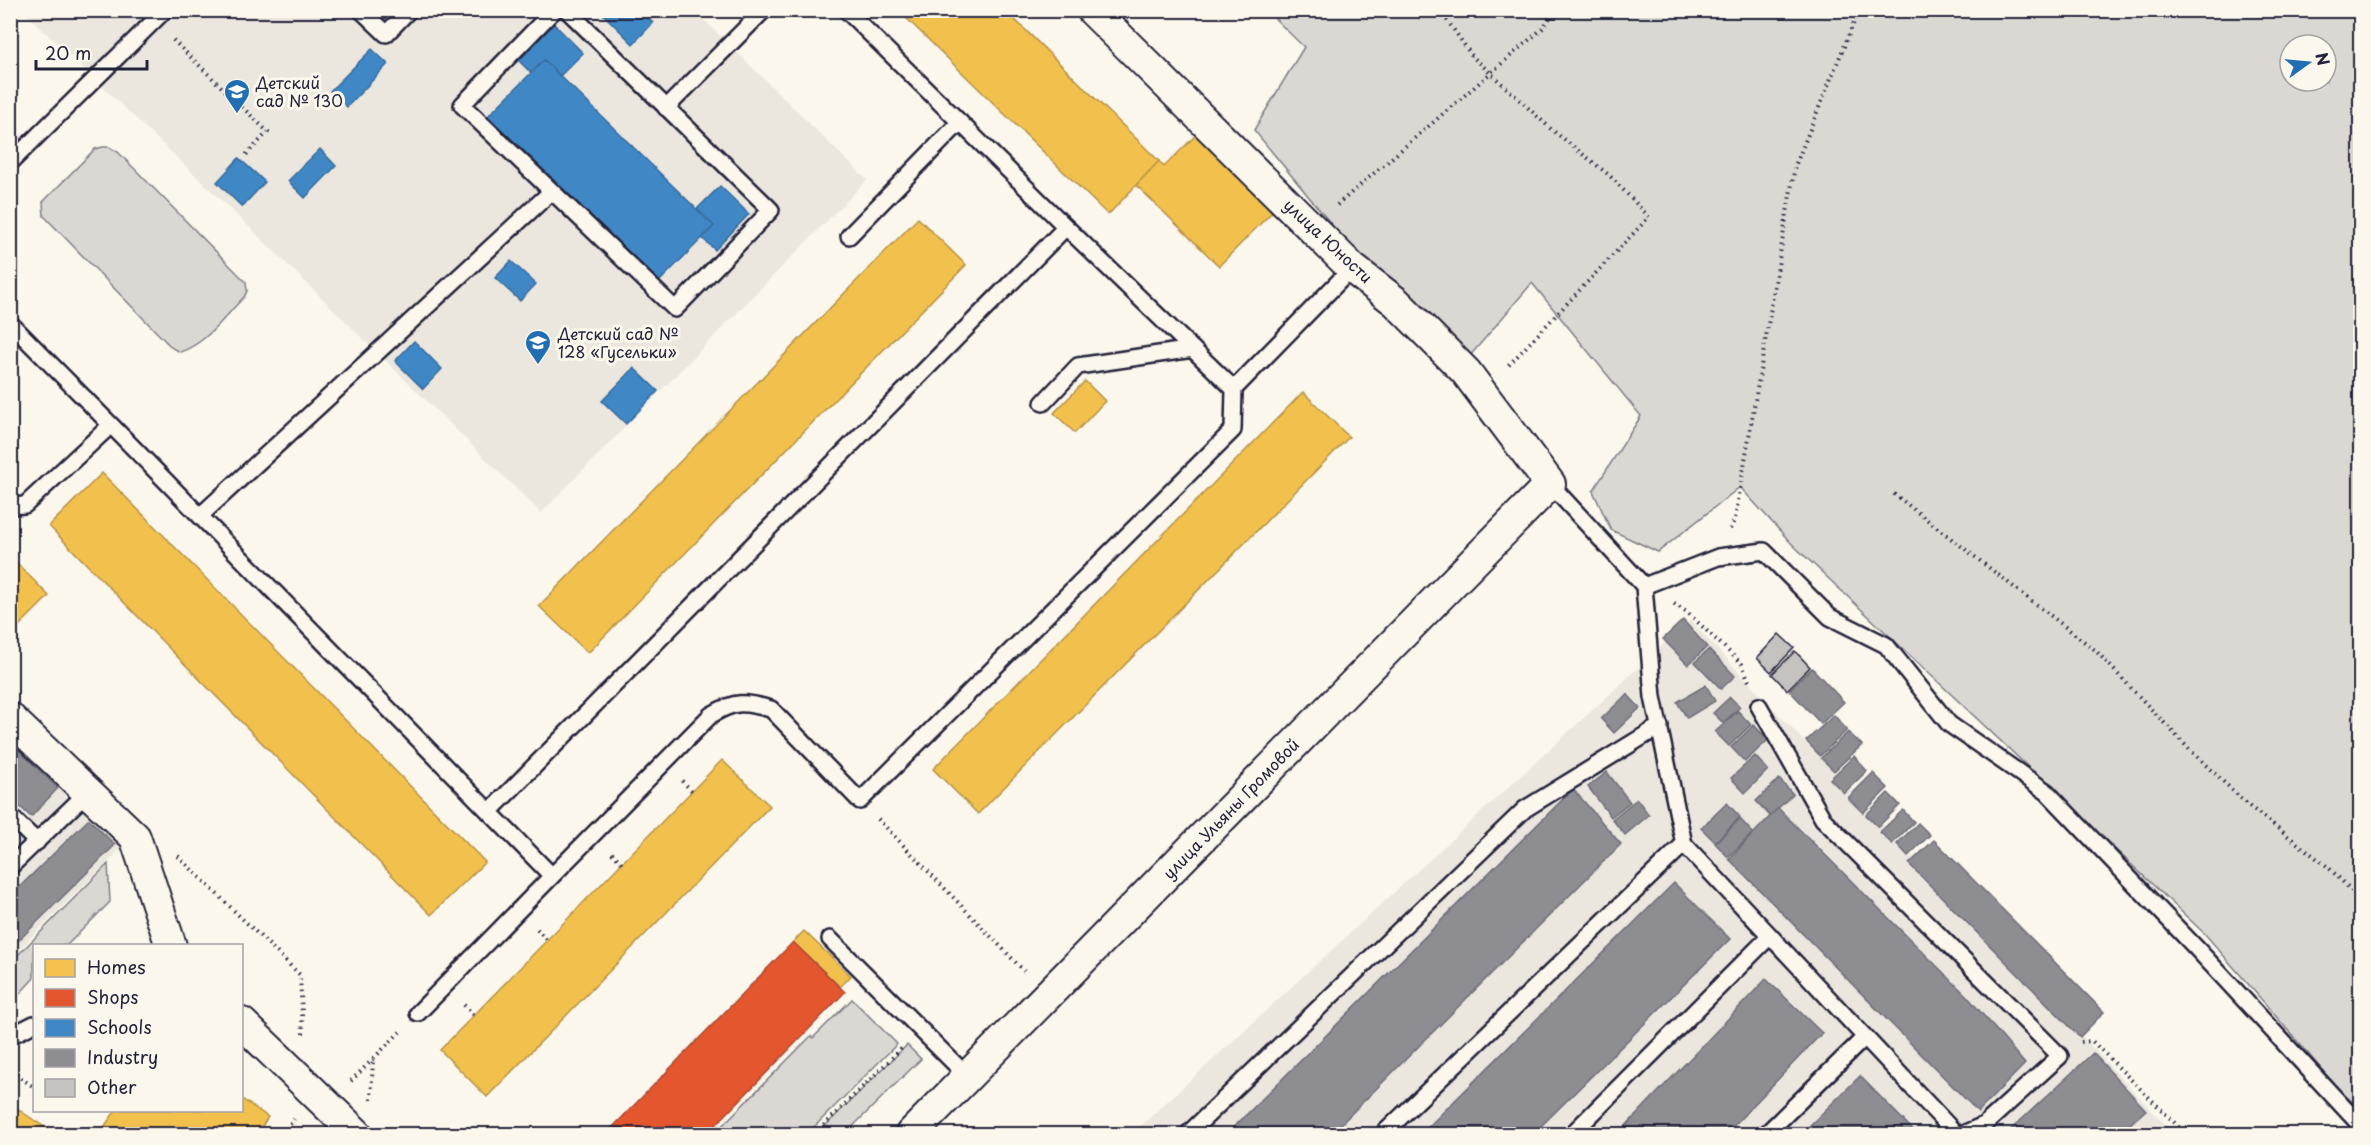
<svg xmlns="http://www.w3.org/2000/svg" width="2371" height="1145" font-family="'Playpen Sans',sans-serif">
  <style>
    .built { fill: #ebe7df }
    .green { fill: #dbd8d3; stroke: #7e7d87; stroke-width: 1.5; fill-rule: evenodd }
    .homes { fill: #f2c14e; stroke: #b49148; stroke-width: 1.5 }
    .shops { fill: #e4572e; stroke: #aa4732; stroke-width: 1.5 }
    .schools { fill: #3f88c5; stroke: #36699c; stroke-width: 1.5 }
    .industry { fill: #8d8d92; stroke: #6d6d78; stroke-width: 1.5 }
    .building { fill: #c6c2c0; stroke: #22223b; stroke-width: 1.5 }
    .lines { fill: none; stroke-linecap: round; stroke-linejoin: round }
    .service-casing { stroke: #22223b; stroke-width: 20 }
    .minor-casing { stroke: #22223b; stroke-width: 34 }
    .path { stroke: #22223b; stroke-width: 4; stroke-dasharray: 1.5 4.5; stroke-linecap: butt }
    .service { stroke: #fbf7ec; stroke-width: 15 }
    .minor { stroke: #fbf7ec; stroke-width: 30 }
    .labels { text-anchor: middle; stroke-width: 6; stroke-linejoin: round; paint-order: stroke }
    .poi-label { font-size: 16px; fill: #22223b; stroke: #fbf7ec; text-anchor: start }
    .street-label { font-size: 16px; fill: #22223b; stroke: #fbf7ec }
  </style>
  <rect width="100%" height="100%" fill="#fbf7ec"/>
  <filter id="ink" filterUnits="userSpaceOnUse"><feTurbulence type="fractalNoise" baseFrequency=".0167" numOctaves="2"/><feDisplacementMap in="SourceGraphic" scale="12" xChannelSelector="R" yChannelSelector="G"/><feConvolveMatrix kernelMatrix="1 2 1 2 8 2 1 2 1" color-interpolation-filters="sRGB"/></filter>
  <g filter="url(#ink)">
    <path class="built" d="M23,11h672l172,169 -326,333 -300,-294z
      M1690,620l484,514h-1042z
      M10,737l113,110 -112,110h-1z"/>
    <path class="green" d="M1267,11h1093v1097l-18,-15 -137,-159 -413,-390 -52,-57 -82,65 -47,-22 -18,-39 48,-75 -109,-133 -68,80 -127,-132 -83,-101 50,-83zM2290,45h36v36h-36z
      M103,147h6l9,5 128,130 1,9 -3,6c-18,18 -38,47 -64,55l-8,-4 -128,-132 -1,-14 52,-53z
      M108,864l2,38 -43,43 -33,1v32l-23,25v-41z
      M852,999l45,45 -90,90h-93l97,-98 2,2z
      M907,1045l14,14 -76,75h-28z"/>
    <path class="homes" d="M898,10h107l154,151 -51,54z
      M1196,135l77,76 -54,55 -83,-81 23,-24 5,6z
      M918,218l48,47 -378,388 -49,-47z
      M1085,381l20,20 -30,32 -21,-20z
      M1303,392l46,45 -371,377 -45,-45z
      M102,473l383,389 -54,53 -382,-389z
      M13,559l36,37 -29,29 -10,-10v-53z
      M722,760l48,46 -283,291 -47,-47z
      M804,931l47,45 -11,11 -47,-45z
      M242,1099l26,18 -11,17h-158l17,-24h126z
      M10,1104l45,30h-45z"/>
    <path class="shops" d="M793,942l52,50 -138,142h-101z"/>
    <path class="schools" d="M599,10h41l13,13 -20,21z
      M554,24l29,29 -23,23 -16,-16 -13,13 -12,-12z
      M372,49l16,15 -41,43 -17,-16z
      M544,60l170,166 -55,56 -171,-166z
      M320,149l16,17 -31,32 -17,-17z
      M239,158l26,24 -23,25 -25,-25z
      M720,186l29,28 -34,36 -13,-12 12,-12 -17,-17z
      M511,261l25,23 -16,17 -25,-23z
      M414,341l28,28 -19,20 -28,-28z
      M634,368l24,23 -32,33 -24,-23z"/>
    <path class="industry" d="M1683,620l24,27 -19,18 -25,-26z
      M1709,649l26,27 -14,13 -26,-27z
      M1812,668l32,34 -23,22 -32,-34z
      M1706,685l9,16 -28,17 -10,-16z
      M1627,694l13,14 -26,25 -13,-14z
      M1730,697l10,10 -17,16 -10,-10z
      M1738,711l13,14 -22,21 -14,-14z
      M1834,715l13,15 -27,26 -14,-15z
      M1754,725l14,15 -23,22 -14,-15z
      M1848,732l14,13 -28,26 -13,-13z
      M10,742l48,46 -27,29 -21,-20z
      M1755,756l13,14 -23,23 -14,-15z
      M1854,756l13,15 -23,22 -14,-14z
      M1607,772l23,30 -19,15 -23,-30z
      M1873,773l15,15 -25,25 -15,-15z
      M1779,779l14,15 -23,22 -14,-15z
      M1573,789l48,55 -290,290h-104z
      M1888,793l12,12 -22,22 -12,-12z
      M1637,799l12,16 -24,20 -13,-16z
      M1727,803l13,14 -25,25 -14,-14z
      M1778,808l189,188 58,68 -47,48 -249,-253z
      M1903,810l11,12 -22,22 -12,-12z
      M89,819l26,26 -105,104v-53z
      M1740,819l13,14 -25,24 -13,-14z
      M1918,823l12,12 -22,21 -11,-12z
      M1934,840l170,172 -24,25 -171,-173z
      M1674,883l56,56 -197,195h-112z
      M1766,979l56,54 -96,101h-108z
      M2093,1053l53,57 -27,24h-113z
      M1860,1076l57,58h-116z"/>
    <path class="building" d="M1779,634l15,14 -23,24 -14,-14z
      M1795,651l15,16 -23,23 -15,-16z"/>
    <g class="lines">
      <defs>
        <path id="service" d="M361,10l25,24 23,-24
          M554,10l-92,95 213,204 96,-99 -204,-200
          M666,108l98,-98
          M10,163l155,-153
          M849,236l111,-114
          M10,323l101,102 -86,80 -15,1
          M1234,389l118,-121
          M1043,403l35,-37 115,-17
          M111,425l441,451 159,-161c25,-15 33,-13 60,-6l89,92 373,-371 1,-41 -168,-162
          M1550,484l94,102 74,-29 46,-6 66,66 56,28 63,79 98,68 152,159 161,174
          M201,515l351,-324
          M1644,586l9,111 31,147 272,290
          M1759,706l64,113 237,237 -76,69 -21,9
          M489,812l577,-585 -220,-217
          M10,816l27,26
          M10,867l78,-75
          M830,939l138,138
          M418,1013l134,-137
          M10,1036l24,-12
          M1188,1134l337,-325 135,-83
          M1383,1134l301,-290
          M1572,1134l198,-198
          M1766,1134l99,-97"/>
        <path id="minor" d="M10,718l125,119 36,109
          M242,1023l115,111
          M911,1134l639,-650 -84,-112 -70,-70 -44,-34 -260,-258"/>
      </defs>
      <use href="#service" class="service-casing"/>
      <use href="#minor" class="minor-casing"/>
      <path class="path" d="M1440,10l32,46 79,73 58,46 40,42 -143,151
        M173,40l95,92 -24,25
        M1337,205l206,-177 12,-18
        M1894,494l201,156 95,100 59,56 79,61 32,32
        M1730,529l5,-10 60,-353 64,-156
        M1674,604l14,9 54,51 8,20
        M682,781l10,10
        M878,819l146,152
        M612,853l10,10
        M178,856l122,119 3,59
        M537,929l10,11
        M464,1005l10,10
        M2081,1042l11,-1 94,93
        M10,1073l5,1 19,13
        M351,1081l22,-22
        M371,1100l2,-41 27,-27
        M283,1134l11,-15
        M815,1134l88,-87"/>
      <use href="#service" class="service"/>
      <use href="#minor" class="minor"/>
    </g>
  </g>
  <defs>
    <symbol id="school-pin" viewBox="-11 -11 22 30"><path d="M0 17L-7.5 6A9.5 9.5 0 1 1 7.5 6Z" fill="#1f6fb2" stroke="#fbf7ec"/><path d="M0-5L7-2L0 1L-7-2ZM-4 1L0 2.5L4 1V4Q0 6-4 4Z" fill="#fff"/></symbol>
  </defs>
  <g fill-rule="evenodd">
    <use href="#school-pin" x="222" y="77" width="30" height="40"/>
    <use href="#school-pin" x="523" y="328" width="30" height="40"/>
  </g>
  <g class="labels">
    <g class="poi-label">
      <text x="256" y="89">Детский<tspan x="256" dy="18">сад № 130</tspan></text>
      <text x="558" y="340">Детский сад №<tspan x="558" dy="18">128 «Гусельки»</tspan></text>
    </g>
    <g class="street-label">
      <text transform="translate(1328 241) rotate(43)" y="6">улица Юности</text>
      <text transform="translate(1231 809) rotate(-46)" y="6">улица Ульяны Громовой</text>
    </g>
  </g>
  <rect width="2371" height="1145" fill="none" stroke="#fbf7ec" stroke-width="36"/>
  <rect x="18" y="18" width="2335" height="1109" fill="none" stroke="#22223b" stroke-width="2" filter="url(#ink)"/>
  <rect x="33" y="944" width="210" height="168" fill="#fbf7ec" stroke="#a4a2a5" stroke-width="1.5"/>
  <rect x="45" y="959" width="30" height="18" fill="#f2c14e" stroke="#a4a2a5" stroke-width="1.5"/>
  <text x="87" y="974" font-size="18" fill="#22223b">Homes</text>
  <rect x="45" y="989" width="30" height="18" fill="#e4572e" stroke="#a4a2a5" stroke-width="1.5"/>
  <text x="87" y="1004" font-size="18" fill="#22223b">Shops</text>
  <rect x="45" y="1019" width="30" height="18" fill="#3f88c5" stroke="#a4a2a5" stroke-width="1.5"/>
  <text x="87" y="1034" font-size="18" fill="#22223b">Schools</text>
  <rect x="45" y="1049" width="30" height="18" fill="#8d8d92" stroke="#a4a2a5" stroke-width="1.5"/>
  <text x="87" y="1064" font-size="18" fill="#22223b">Industry</text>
  <rect x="45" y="1079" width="30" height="18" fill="#c6c2c0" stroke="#a4a2a5" stroke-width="1.5"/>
  <text x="87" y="1094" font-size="18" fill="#22223b">Other</text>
  <g transform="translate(2308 63) rotate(75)"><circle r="28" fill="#fbf7ec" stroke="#a4a2a5" stroke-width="1.5"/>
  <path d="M0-4.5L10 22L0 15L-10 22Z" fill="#1f6fb2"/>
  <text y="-9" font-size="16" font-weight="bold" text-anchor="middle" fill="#22223b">N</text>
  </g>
  <path d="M36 60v9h111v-9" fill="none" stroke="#22223b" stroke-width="3"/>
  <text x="45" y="60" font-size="18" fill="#22223b" stroke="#fbf7ec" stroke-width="4.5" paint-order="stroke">20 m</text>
</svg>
